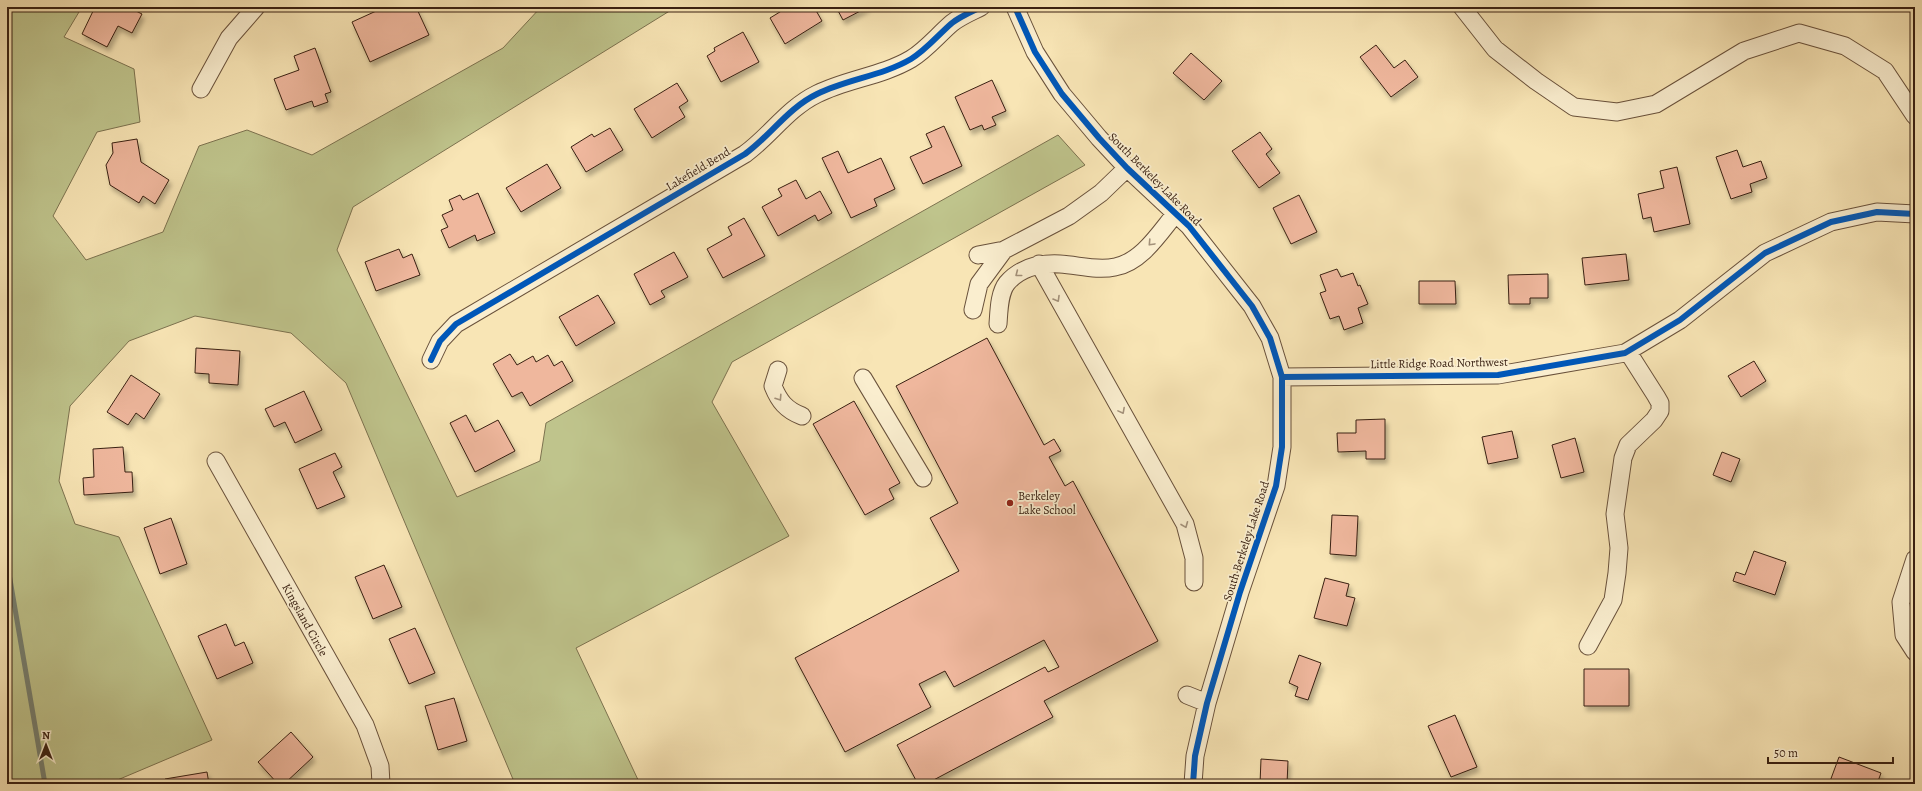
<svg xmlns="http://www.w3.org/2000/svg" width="1922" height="791" font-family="Alegreya,serif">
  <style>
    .green { fill: #bfc48c; stroke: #7c724f }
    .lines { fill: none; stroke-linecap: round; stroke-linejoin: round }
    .stream { stroke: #757f70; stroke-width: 5 }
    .building { fill: #efb79d; stroke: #392012; filter: url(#shadow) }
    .minor-casing { stroke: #69513b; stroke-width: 19 }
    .minor { stroke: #faeecf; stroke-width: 17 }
    .cycleway-casing { stroke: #faeecf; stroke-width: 8 }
    .cycleway { stroke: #0057b8; stroke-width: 6 }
    .oneway { stroke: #a3917a }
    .poi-dot { fill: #8f2418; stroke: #faeecf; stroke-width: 1.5 }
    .labels { text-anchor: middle; stroke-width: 3.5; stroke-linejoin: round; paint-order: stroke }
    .street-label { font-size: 12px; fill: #392012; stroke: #faeecf }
    .poi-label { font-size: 12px; fill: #392012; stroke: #faeecf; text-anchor: start }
  </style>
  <defs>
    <filter id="shadow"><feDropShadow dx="2.5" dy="4.5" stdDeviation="2" flood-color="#0004"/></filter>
  </defs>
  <rect width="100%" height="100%" fill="#f8e5b5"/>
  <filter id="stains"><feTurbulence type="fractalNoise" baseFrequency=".005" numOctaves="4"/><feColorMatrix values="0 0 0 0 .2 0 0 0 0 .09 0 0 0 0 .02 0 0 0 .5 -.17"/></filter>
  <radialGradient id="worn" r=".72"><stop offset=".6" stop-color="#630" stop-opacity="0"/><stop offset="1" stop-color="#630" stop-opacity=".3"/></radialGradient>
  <path class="green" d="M7,7h75l-18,30 70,32 6,53 -43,10 -44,84 33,44 77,-28 36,-86 48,-16 65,25 191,-107 38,-41h135l-323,200 -16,43 120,247 83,-36 6,-38 512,-288 27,30 -353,197 -20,40 77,134 -213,112 64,136h-125l-169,-401 -55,-50 -96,-17 -66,25 -59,65 -11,75 16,43 44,13 93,203 -104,44h-101z"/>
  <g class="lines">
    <path class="stream" d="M7,562l38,222"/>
  </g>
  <path class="building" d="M95,7h33l14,7 -10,19 -14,-7 -11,21 -25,-13z
    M385,7h31l13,28 -59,27 -18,-40z
    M788,7h26l8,14 -37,23 -15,-26z
    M836,7h32l-25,13z
    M743,32l16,30 -38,20 -14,-26 8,-5 -1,-3z
    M1376,45l18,23 11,-8 13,17 -27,20 -31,-40z
    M315,48l16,44 -6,2 3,8 -14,5 -2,-6 -26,9 -12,-31 25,-9 -5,-14z
    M1191,53l31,28 -18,19 -31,-27z
    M992,80l14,31 -14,6 4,8 -12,5 -2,-5 -12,5 -15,-33z
    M677,83l11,18 -9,6 6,10 -33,21 -18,-29z
    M944,126l18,40 -39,18 -13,-27 22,-10 -6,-13z
    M610,128l13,22 -37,22 -15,-25 21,-13 2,3z
    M1260,132l12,17 -6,5 14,19 -21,15 -27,-37z
    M137,139l4,23 28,18 -14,24 -12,-8 -4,7 -29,-18 -4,-20 7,-12 -1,-10z
    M1737,150l6,17 18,-6 6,17 -17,6 2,8 -21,7 -15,-42z
    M838,151l10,22 33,-15 14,31 -21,10 3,7 -26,12 -29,-60z
    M547,164l14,24 -40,24 -15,-24z
    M1677,167l13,57 -36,8 -3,-15 -8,2 -5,-25 26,-6 -4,-17z
    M796,180l10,19 14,-8 12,22 -14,8 -3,-6 -37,21 -16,-29 20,-11 -4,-7z
    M478,193l17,40 -18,8 -2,-6 -26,13 -8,-18 7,-3 -6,-12 11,-5 -4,-10 11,-5 3,5z
    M1299,195l18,37 -26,12 -18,-36z
    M744,218l21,38 -42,22 -16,-29 25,-14 -4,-8z
    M399,249l4,9 9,-4 8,21 -44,16 -11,-29z
    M674,252l14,25 -27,14 4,6 -15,8 -16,-31z
    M1626,254l3,26 -44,5 -3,-27z
    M1337,269l4,8 12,-4 5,13 2,-1 8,19 -10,4 5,15 -19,7 -5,-14 -9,3 -10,-26 6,-2 -6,-16z
    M1548,274v24h-18v6h-21l-1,-29z
    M1419,281h36l1,23h-37z
    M598,295l17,28 -39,23 -17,-29z
    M987,338l57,107 10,-6 7,12 -12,6 16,29 8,-5 85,160 -114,60 9,16 -127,67h-8l-21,-39 148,-78 3,5 11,-5 -15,-27 -90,47 -9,-16 -26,13 12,23 -86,45 -50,-94 164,-87 -29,-53 28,-15 -62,-117z
    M196,348l44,3 -2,34 -29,-2v-9l-14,-1z
    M510,354l7,11 16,-9 3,6 12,-7 6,11 8,-5 11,20 -43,25 -8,-14 -10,5 -19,-33z
    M1754,361l12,20 -25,16 -13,-21z
    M131,375l29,19 -16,25 -8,-6 -8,12 -21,-13z
    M304,391l18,39 -27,13 -10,-21 -11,5 -9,-18z
    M854,401l46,82 -11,6 5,10 -29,16 -52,-91z
    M466,415l9,17 23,-12 17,31 -40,21 -25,-49z
    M1385,419v40h-19v-8l-28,1 -1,-19h19v-13z
    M1512,431l6,27 -30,6 -6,-27z
    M1575,438l9,34 -23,6 -9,-33z
    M123,447l2,25h7l1,20 -49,3 -1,-17 11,-1 -1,-28z
    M1722,452l18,7 -9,23 -18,-7z
    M335,453l7,14 -9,5 12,25 -28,12 -18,-40z
    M1332,515l26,1 -2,40 -26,-2z
    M171,518l16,46 -27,10 -16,-46z
    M1754,551l32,11 -11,33 -42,-14 3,-9 9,3z
    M384,565l18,42 -29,12 -18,-42z
    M1325,578l24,6 -3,12 9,2 -8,28 -33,-8z
    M226,624l9,22 9,-4 9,21 -36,16 -19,-43z
    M415,628l20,45 -26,11 -20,-45z
    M1299,655l22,8 -13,37 -13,-4 3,-9 -9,-4z
    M1584,669h45v37h-45z
    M454,698l13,43 -29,9 -13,-44z
    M1455,715l22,52 -26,10 -23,-51z
    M291,732l22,25 -29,27h-6l-20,-22z
    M1839,757l42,16 -4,11h-48z
    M1261,759l27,2 -1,23h-27z
    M207,772l2,12h-43l-1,-5z"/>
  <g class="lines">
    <defs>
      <path id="minor" d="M1015,7l20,45 27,42 37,44 28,30 62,58 63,80 18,32 12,39v70l-6,39 -36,106 -33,111 -12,53 -2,28
        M1462,7l33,42 41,32 38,26 43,5 39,-8 88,-53 55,-18 46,13 40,25 30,45
        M201,89l28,-51 27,-31
        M978,255l26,-5 65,-34 32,-23 26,-25
        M1039,264l146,260 9,34v24
        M973,310l6,-26 25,-34
        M998,324c1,-13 1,-31 9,-41 14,-16 34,-20 53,-19 18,1 37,7 55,3 27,-5 45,-35 61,-54
        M431,360l9,-19 16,-17 289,-170c25,-18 43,-46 72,-60 30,-15 65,-18 94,-35 15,-9 28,-25 41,-36 9,-7 19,-11 29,-16
        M778,370l-5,16c6,15 13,24 29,30
        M1282,377l216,-2 127,-22 55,-33 85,-67 66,-31 46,-10 38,2
        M863,378l60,100
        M216,461l149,264 15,41 1,18
        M1915,559l-14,43 3,33 11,17
        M1588,646l25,-46 4,-27 2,-25 -4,-34 8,-56 5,-13 26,-25 6,-9v-8l-4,-7 -28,-44
        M1187,695l20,8"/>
    </defs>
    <use href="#minor" class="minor-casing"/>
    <use href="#minor" class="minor"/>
    <defs>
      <path id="cycleway" d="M1015,7l20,45 27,42 37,44 28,30 62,58 63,80 18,32 12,39v70l-6,39 -36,106 -33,111 -12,53 -2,28
        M431,360l9,-19 16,-17 289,-170c25,-18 43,-46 72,-60 30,-15 65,-18 94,-35 15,-9 28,-25 41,-36 9,-7 19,-11 29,-16
        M1282,377l216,-2 127,-22 55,-33 85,-67 66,-31 46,-10 38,2"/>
    </defs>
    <use href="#cycleway" class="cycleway-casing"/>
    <use href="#cycleway" class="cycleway"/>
  </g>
  <defs><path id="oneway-chevron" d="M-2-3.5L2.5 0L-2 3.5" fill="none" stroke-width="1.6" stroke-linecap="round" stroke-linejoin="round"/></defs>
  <g class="oneway">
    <use href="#oneway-chevron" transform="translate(1151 243) rotate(133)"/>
    <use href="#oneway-chevron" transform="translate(1018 274) rotate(142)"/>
    <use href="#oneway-chevron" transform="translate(1057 299) rotate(60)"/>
    <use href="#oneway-chevron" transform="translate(779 398) rotate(57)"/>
    <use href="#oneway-chevron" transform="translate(1122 411) rotate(62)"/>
    <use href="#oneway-chevron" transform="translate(1185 525) rotate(68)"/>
  </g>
  <circle class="poi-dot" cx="1010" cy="503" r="4"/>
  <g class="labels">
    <g class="street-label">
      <text transform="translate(698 169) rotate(-31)" y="4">Lakefield Bend</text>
      <text transform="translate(1155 179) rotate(45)" y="4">South Berkeley Lake Road</text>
      <text transform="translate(1439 363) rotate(-1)" y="4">Little Ridge Road Northwest</text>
      <text transform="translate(1246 541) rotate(-72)" y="4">South Berkeley Lake Road</text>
      <text transform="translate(305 620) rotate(61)" y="4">Kingsland Circle</text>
    </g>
    <g class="poi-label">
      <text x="1018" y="500">Berkeley<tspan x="1018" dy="14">Lake School</tspan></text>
    </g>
  </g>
  <rect width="1922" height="791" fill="none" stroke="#f8e5b5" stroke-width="24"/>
  <rect x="8" y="8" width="1906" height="775" fill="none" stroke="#392012" stroke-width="2"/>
  <rect x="12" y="12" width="1898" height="767" fill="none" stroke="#392012"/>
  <g transform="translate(46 745)" stroke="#faeecf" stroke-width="3" paint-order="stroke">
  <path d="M0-3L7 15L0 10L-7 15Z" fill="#392012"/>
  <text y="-6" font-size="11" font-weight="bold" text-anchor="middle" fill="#392012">N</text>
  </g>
  <path d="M1768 757v6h125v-6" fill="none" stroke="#392012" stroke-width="2"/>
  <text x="1774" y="757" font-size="12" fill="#392012" stroke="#faeecf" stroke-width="3" paint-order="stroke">50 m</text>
  <rect width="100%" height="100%" filter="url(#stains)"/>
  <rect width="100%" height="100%" fill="url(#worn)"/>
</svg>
